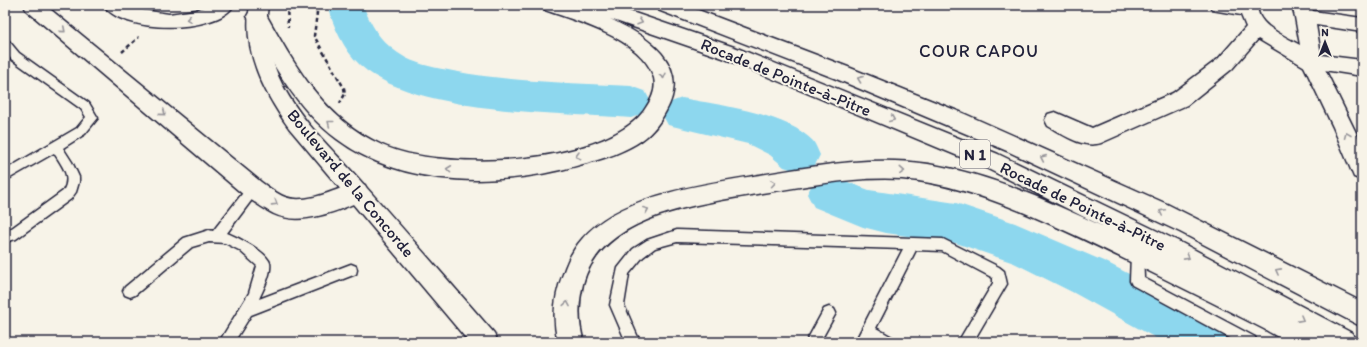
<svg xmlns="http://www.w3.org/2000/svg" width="1367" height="347" font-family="Itim,sans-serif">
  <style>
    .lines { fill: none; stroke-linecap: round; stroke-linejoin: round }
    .river { fill: #8dd7ee; fill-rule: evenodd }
    .service-casing { stroke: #22223b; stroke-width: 3 }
    .minor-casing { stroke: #22223b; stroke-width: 3 }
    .secondary-casing { stroke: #22223b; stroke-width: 3 }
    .trunk-casing { stroke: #22223b; stroke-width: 3 }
    .path { stroke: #22223b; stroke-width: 2.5; stroke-dasharray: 4 3; stroke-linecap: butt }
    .service { fill: #f7f3e8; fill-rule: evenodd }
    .minor { fill: #f7f3e8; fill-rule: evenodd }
    .secondary { fill: #f7f3e8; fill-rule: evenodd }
    .trunk { fill: #f7f3e8; fill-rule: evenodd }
    .oneway { stroke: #97959a }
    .labels { text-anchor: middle; stroke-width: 4; stroke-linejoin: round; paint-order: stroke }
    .shield { fill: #f7f3e8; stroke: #62616f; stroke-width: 1 }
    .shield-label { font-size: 16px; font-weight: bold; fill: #22223b }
    .street-label { font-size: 17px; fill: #22223b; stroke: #f7f3e8 }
    .neighbourhood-label { font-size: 18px; letter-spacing: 1px; fill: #22223b; stroke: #f7f3e8 }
  </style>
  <rect width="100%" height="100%" fill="#f7f3e8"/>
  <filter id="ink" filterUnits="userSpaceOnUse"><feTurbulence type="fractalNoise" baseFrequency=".025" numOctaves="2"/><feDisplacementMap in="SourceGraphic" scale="8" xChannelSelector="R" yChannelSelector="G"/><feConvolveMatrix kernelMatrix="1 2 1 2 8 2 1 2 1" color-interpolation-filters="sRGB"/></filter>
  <g filter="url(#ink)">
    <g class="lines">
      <path class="river" d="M327,5h36c10,25 19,39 43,53 14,7 31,10 47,13 58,11 119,12 178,15l14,5 6,11 -6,11 -14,5c-71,-5 -217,-4 -271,-53 -17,-16 -26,-38 -33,-60z
        M682,98c36,7 105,15 131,43 3,4 5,10 7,14l-6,12 -15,5 -15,-5 -14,-12 -22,-11 -80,-19 -6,-11 6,-11z
        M829,175l40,15 87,13 59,20 93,40 118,62 8,17h-71l-89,-49 -60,-30 -58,-20 -70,-10 -23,-6 -49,-20 -7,-13 7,-13z"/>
      <defs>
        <path id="service" d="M5,40l4,1 10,12 70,50 9,15 -13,16 -22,14 9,14 7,15v5l-3,10 -5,7 -55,40 -11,3v-12h4l54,-39c9,-14 -1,-25 -9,-38l-49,28v-11l72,-42 9,-11 -5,-8 -70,-50 -6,-8z
          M253,184l4,1 2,4 -2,4 -30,40c10,4 40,19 43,30 2,10 -7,27 -11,36l92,-35 5,2 1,4 -1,4 -105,41 -17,27h-15l30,-49 8,-27 -18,-16 -14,-7 -16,-1 -17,5 -57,48 -5,2 -5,-2 -2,-4 2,-4 59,-49 25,-8 4,1 36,-46z
          M677,230l266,9 56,28 5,4 3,13 -34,58h-15l35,-59v-5l-51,-27 -26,-1 -40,78 16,9 2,5h-20l-4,-2 -1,2h-14l48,-93 -226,-7 -22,6 -12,9 -14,17 -5,31 16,37h-14l-16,-37 8,-37 15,-19 14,-9z
          M1137,248l5,2 1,4 1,24 111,59 2,5h-20l-105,-57 -2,-4 1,-27 1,-4z
          M829,307l5,2 2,4 -16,29h-14l18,-33z"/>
        <path id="minor" d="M1210,5h48c-4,19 28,32 42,40l-5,-28 -3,-12h18l3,6 49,7v14l-46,-7 5,30 41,5v16l-57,-9 -47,-28 -26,30 -45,36 -86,38c-19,6 -37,-8 -53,-17l-3,-6 3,-6 7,-2 37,16 81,-35 45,-34 28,-32 -5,-12 -29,-5z"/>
        <path id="secondary" d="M250,5h18c-4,27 2,54 14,79 18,36 50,65 76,94 46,52 91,103 136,155l4,9h-29l-180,-214c-26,-37 -47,-77 -39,-123z"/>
        <path id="trunk" d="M24,5h21l216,177c7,5 16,12 24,15 21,8 52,-8 72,-15l8,3 3,7 -3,7c-25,11 -63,28 -91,15 -10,-5 -19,-12 -29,-18l-219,-186z
          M104,5h25l13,5 27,4 27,-4 13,-5h25c-16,29 -114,29 -130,0z
          M543,5h29l11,4 -2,-4h30l126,43 261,106 180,87 174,92 4,9c-15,0 -57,3 -68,-1 -8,-2 -17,-8 -24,-12 -18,-9 -35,-18 -53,-27 -59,-29 -118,-60 -179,-86 -42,-18 -85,-33 -130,-37 -47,-3 -94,7 -140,14 -59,11 -160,20 -179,91 -5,20 -5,38 1,58h-26c-6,-23 -4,-46 5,-68 4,-12 10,-25 19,-35 37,-44 123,-55 178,-64 55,-9 112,-20 168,-11 62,10 121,37 178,64l-124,-62 -259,-108 -113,-39c37,17 82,45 56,92 -5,10 -14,22 -24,29 -17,12 -39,19 -59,24 -78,23 -178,26 -246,-25 -42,-31 -66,-78 -90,-123l3,-5 7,-2 7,2c30,53 59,108 118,134 60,27 218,21 261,-33 7,-10 14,-21 11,-34 -11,-39 -75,-56 -109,-68z
          M656,5h29l163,62 117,47 202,90 195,98v25l-182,-95 -173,-81 -173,-73 -176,-68z
          M1312,54l7,3 43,88v35l-8,-3 -21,-50 -31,-65 3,-5z"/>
      </defs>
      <use href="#service" class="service-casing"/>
      <use href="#minor" class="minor-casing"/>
      <use href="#secondary" class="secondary-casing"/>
      <use href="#trunk" class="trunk-casing"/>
      <path class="path" d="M287,5l1,22
        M318,5l-4,31 30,52 1,6 -5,9
        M122,52l17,-15"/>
      <use href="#service" class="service"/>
      <use href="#minor" class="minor"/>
      <use href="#secondary" class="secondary"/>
      <use href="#trunk" class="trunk"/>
    </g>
    <defs><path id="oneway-chevron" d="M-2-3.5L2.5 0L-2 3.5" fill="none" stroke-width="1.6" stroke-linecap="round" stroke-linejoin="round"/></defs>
    <g class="oneway">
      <use href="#oneway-chevron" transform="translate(189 19) rotate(171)"/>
      <use href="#oneway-chevron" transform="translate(640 22) rotate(19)"/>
      <use href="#oneway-chevron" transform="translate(63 30) rotate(40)"/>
      <use href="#oneway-chevron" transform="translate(663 76) rotate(76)"/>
      <use href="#oneway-chevron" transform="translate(860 79) rotate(-159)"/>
      <use href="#oneway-chevron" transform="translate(163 113) rotate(40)"/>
      <use href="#oneway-chevron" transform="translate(892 119) rotate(23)"/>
      <use href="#oneway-chevron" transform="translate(330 123) rotate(-142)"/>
      <use href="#oneway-chevron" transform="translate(1347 135) rotate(-112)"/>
      <use href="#oneway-chevron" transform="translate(578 156) rotate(165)"/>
      <use href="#oneway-chevron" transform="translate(1043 158) rotate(-156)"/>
      <use href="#oneway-chevron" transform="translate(449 169) rotate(-173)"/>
      <use href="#oneway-chevron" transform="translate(902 171) rotate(4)"/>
      <use href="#oneway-chevron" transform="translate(773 183) rotate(-8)"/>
      <use href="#oneway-chevron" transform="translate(275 203) rotate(32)"/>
      <use href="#oneway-chevron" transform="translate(646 210) rotate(-22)"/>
      <use href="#oneway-chevron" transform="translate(1162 212) rotate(-154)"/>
      <use href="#oneway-chevron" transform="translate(1187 257) rotate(29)"/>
      <use href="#oneway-chevron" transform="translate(1278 271) rotate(-152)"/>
      <use href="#oneway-chevron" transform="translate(567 304) rotate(-80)"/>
      <use href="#oneway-chevron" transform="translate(1301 319) rotate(29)"/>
    </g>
  </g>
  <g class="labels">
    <rect class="shield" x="960" y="140" width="30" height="28" rx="3"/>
    <g class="shield-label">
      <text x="975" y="160">N 1</text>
    </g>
    <g class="street-label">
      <text transform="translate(786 77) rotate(22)" y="6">Rocade de Pointe-à-Pitre</text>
      <text transform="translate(351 183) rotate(50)" y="6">Boulevard de la Concorde</text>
      <text transform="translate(1083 206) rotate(26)" y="6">Rocade de Pointe-à-Pitre</text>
    </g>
    <g class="neighbourhood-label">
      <text x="979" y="57">COUR CAPOU</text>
    </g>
  </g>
  <rect width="1367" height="347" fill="none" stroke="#f7f3e8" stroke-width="20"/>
  <rect x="10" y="10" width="1347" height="327" fill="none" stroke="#22223b" stroke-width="1.5" filter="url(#ink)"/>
  <g transform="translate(1325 42)" stroke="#f7f3e8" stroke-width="3" paint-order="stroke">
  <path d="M0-3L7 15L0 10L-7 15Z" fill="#22223b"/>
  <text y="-6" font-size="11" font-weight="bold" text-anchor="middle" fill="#22223b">N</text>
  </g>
</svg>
